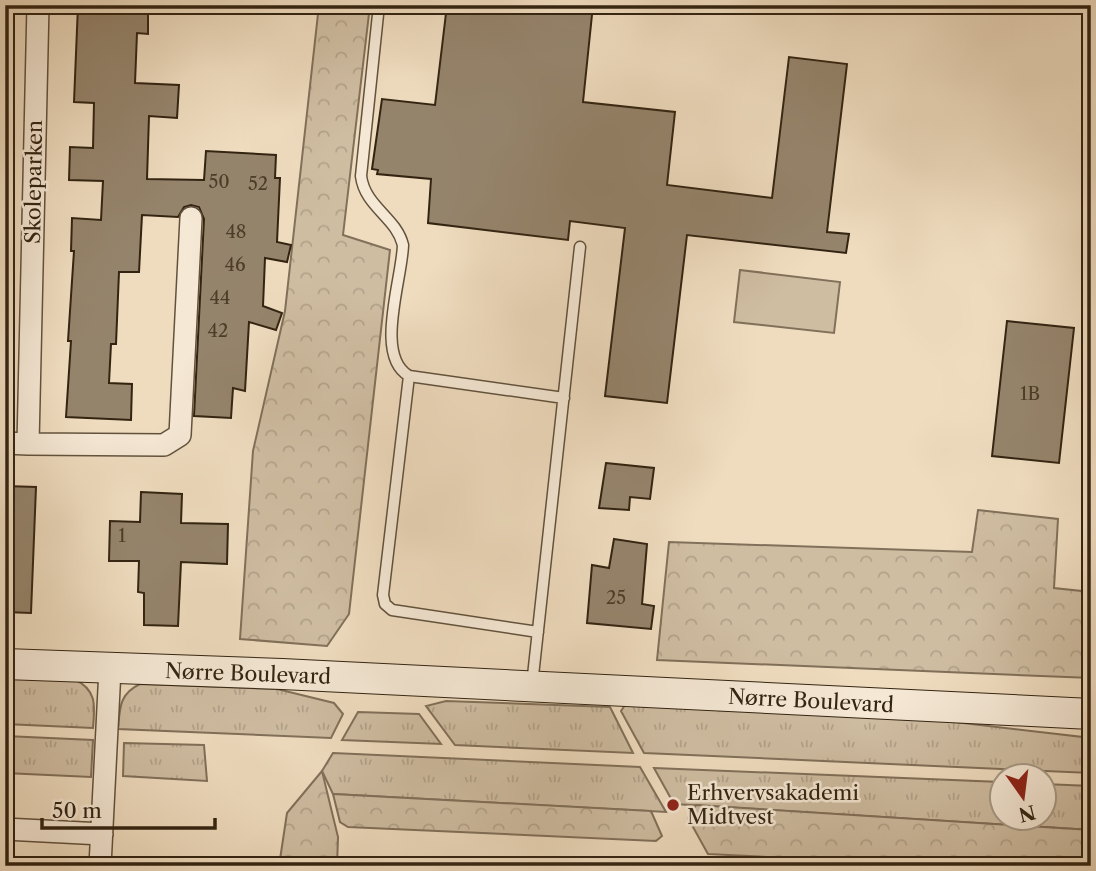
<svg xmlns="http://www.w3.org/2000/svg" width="1096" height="871" font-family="'Libre Caslon Text',serif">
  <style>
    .grass { fill: url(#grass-tufts); stroke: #81705a; stroke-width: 2 }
    .forest { fill: url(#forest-crowns); stroke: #81705a; stroke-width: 2 }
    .park { fill: #cfbda2; stroke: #81705a; stroke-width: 2 }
    .building { fill: #95846c; stroke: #332412; stroke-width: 2 }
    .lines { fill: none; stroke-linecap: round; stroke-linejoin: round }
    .lane-casing { stroke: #62523d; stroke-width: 13 }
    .street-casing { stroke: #62523d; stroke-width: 24 }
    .secondary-casing { stroke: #332412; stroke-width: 32 }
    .lane { stroke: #f5e8d5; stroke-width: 10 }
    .street { stroke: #f5e8d5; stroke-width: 21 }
    .secondary { stroke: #f5e8d5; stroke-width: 30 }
    .poi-dot { fill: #8f2418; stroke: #f5e8d5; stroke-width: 2.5 }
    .labels { text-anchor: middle; stroke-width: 5; stroke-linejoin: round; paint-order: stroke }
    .number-label { font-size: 18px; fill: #4c3c28 }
    .street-label { font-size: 21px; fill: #332412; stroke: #f5e8d5 }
    .poi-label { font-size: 21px; fill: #332412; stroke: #f5e8d5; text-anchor: start }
  </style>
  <defs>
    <pattern id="grass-tufts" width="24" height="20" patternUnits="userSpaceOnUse" patternTransform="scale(1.75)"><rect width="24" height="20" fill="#cfbda2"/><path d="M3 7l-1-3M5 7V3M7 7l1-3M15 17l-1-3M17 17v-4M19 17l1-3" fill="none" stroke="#b2a28a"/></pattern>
    <pattern id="forest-crowns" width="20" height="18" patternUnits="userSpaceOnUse" patternTransform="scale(1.75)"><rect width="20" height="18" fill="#cfbda2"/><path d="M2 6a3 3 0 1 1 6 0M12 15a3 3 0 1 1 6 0" fill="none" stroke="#b2a28a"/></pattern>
  </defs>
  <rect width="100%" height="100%" fill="#efdcbf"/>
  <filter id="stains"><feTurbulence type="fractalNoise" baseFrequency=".00286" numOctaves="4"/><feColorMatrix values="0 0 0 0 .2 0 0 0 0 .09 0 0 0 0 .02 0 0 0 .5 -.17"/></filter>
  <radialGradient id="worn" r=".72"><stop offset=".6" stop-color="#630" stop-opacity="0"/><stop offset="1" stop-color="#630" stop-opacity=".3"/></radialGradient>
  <path class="grass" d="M5,676l69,3c23,11 21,26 19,49l-88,-4z
    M140,684l137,5 57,14 9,11 -12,24 -213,-9c2,-21 1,-35 22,-45z
    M446,701l164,6 23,46 -178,-8 -29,-39z
    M625,705l279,11 187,22v35l-447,-20 -23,-42z
    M358,712l61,2 22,30 -99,-4z
    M5,736l88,4 -2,37 -86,-4z
    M124,743l80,2 3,36 -84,-5z
    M333,753l307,14 26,45 -333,-18 -11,-23z
    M654,768l347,14 1,36h42v-34l47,2v44l-417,-26z"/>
  <path class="forest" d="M319,5h51l-27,230 47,15 -41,364 -22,32 -87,-7 13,-188 32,-140z
    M978,510l80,9 -4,69 37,4v86l-434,-18 12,-118 303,10z
    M322,771l16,66 -1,29h-58l8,-53z
    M333,794l318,17 11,25 -6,5 -308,-14 -8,-5z
    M696,805l395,25v36h-137l-246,-12 -20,-36z"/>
  <path class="park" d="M740,270l100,12 -6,51 -100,-11z"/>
  <path class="building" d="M78,5h47v8l23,1v20l-11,-1 -2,50 44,2 -2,33 -28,-2 -2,63 57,1 2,-29 70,4 -1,23h5l-3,64 14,3 -4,17 -22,-4 -2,48 19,7 -6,17 -27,-8 -4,69 -12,-3 -2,30 -37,-2 10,-197 -5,-12 -8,-2 -7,2 -6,10 -36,-2 -3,57h-20l-3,72h-5l-2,39 23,1 -1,36 -65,-3 5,-76h-3l6,-90h-3l1,-33 29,2 2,-39 -34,-1 1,-33 23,1 1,-45 -20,-1z
    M447,5h146l-10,97 92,10 -8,73 105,13 17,-141 58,7 -20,168 22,2 -3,19 -159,-18 -20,168 -62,-7 20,-168 -55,-7 -2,19 -140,-17 3,-44 -54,-5 1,-4 -6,-1 10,-70 53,6z
    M1007,321l67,7 -15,135 -67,-7z
    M606,463l48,5 -4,31 -20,-2 -1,13 -30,-2z
    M5,486l31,1 -5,126 -26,-1z
    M141,492l41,2 -1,29 47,1 -1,40 -46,-2 -3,64 -34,-1v-32l-6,-1 1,-31h-30l1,-40 30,1z
    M614,539l33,5 -5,60 12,2 -3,23 -64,-6 5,-58 17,3z"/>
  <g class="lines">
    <defs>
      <path id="lane" d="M379,5l-18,171c4,31 35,41 42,69 -1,35 -29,111 6,131l155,22
        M409,376l-26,219 2,9 7,6 146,22
        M532,685l48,-438"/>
      <path id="street" d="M5,443l23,1 10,-439
        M28,444l136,1 16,-10 11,-217
        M5,829l97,5
        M100,866l10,-197"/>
      <path id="secondary" d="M5,664l277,10 809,40"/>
    </defs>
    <use href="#lane" class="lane-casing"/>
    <use href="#street" class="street-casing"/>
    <use href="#secondary" class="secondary-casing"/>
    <use href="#lane" class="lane"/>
    <use href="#street" class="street"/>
    <use href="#secondary" class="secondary"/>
  </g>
  <circle class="poi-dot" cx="673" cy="805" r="7"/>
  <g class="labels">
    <g class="number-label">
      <text x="219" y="188">50</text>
      <text x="258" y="190">52</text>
      <text x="236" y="238">48</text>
      <text x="235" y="271">46</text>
      <text x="220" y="304">44</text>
      <text x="218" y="337">42</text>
      <text x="1030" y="400">1B</text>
      <text x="122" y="542">1</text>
      <text x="616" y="604">25</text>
    </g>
    <g class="street-label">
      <text transform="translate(34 182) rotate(-89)" y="7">Skoleparken</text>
      <text transform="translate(248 674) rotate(2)" y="7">Nørre Boulevard</text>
      <text transform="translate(811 701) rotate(3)" y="7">Nørre Boulevard</text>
    </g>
    <g class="poi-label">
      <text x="687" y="800">Erhvervsakademi<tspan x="687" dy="24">Midtvest</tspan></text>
    </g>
  </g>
  <rect width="1096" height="871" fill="none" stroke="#efdcbf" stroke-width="28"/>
  <rect x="7" y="7" width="1082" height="857" fill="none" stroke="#332412" stroke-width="3.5"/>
  <rect x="14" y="14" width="1068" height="843" fill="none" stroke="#332412" stroke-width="2"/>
  <g transform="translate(1023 797) rotate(166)"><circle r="33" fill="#f5e8d5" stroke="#a79a87" stroke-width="2"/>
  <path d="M0-5L12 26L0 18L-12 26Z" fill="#8f2418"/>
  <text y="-10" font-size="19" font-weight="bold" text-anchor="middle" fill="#332412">N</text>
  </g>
  <path d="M42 818v10h173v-10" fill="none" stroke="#332412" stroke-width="3.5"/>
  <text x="52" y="818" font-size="21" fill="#332412" stroke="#f5e8d5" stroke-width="5" paint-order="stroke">50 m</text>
  <rect width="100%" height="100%" filter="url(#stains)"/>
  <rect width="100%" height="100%" fill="url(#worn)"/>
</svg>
